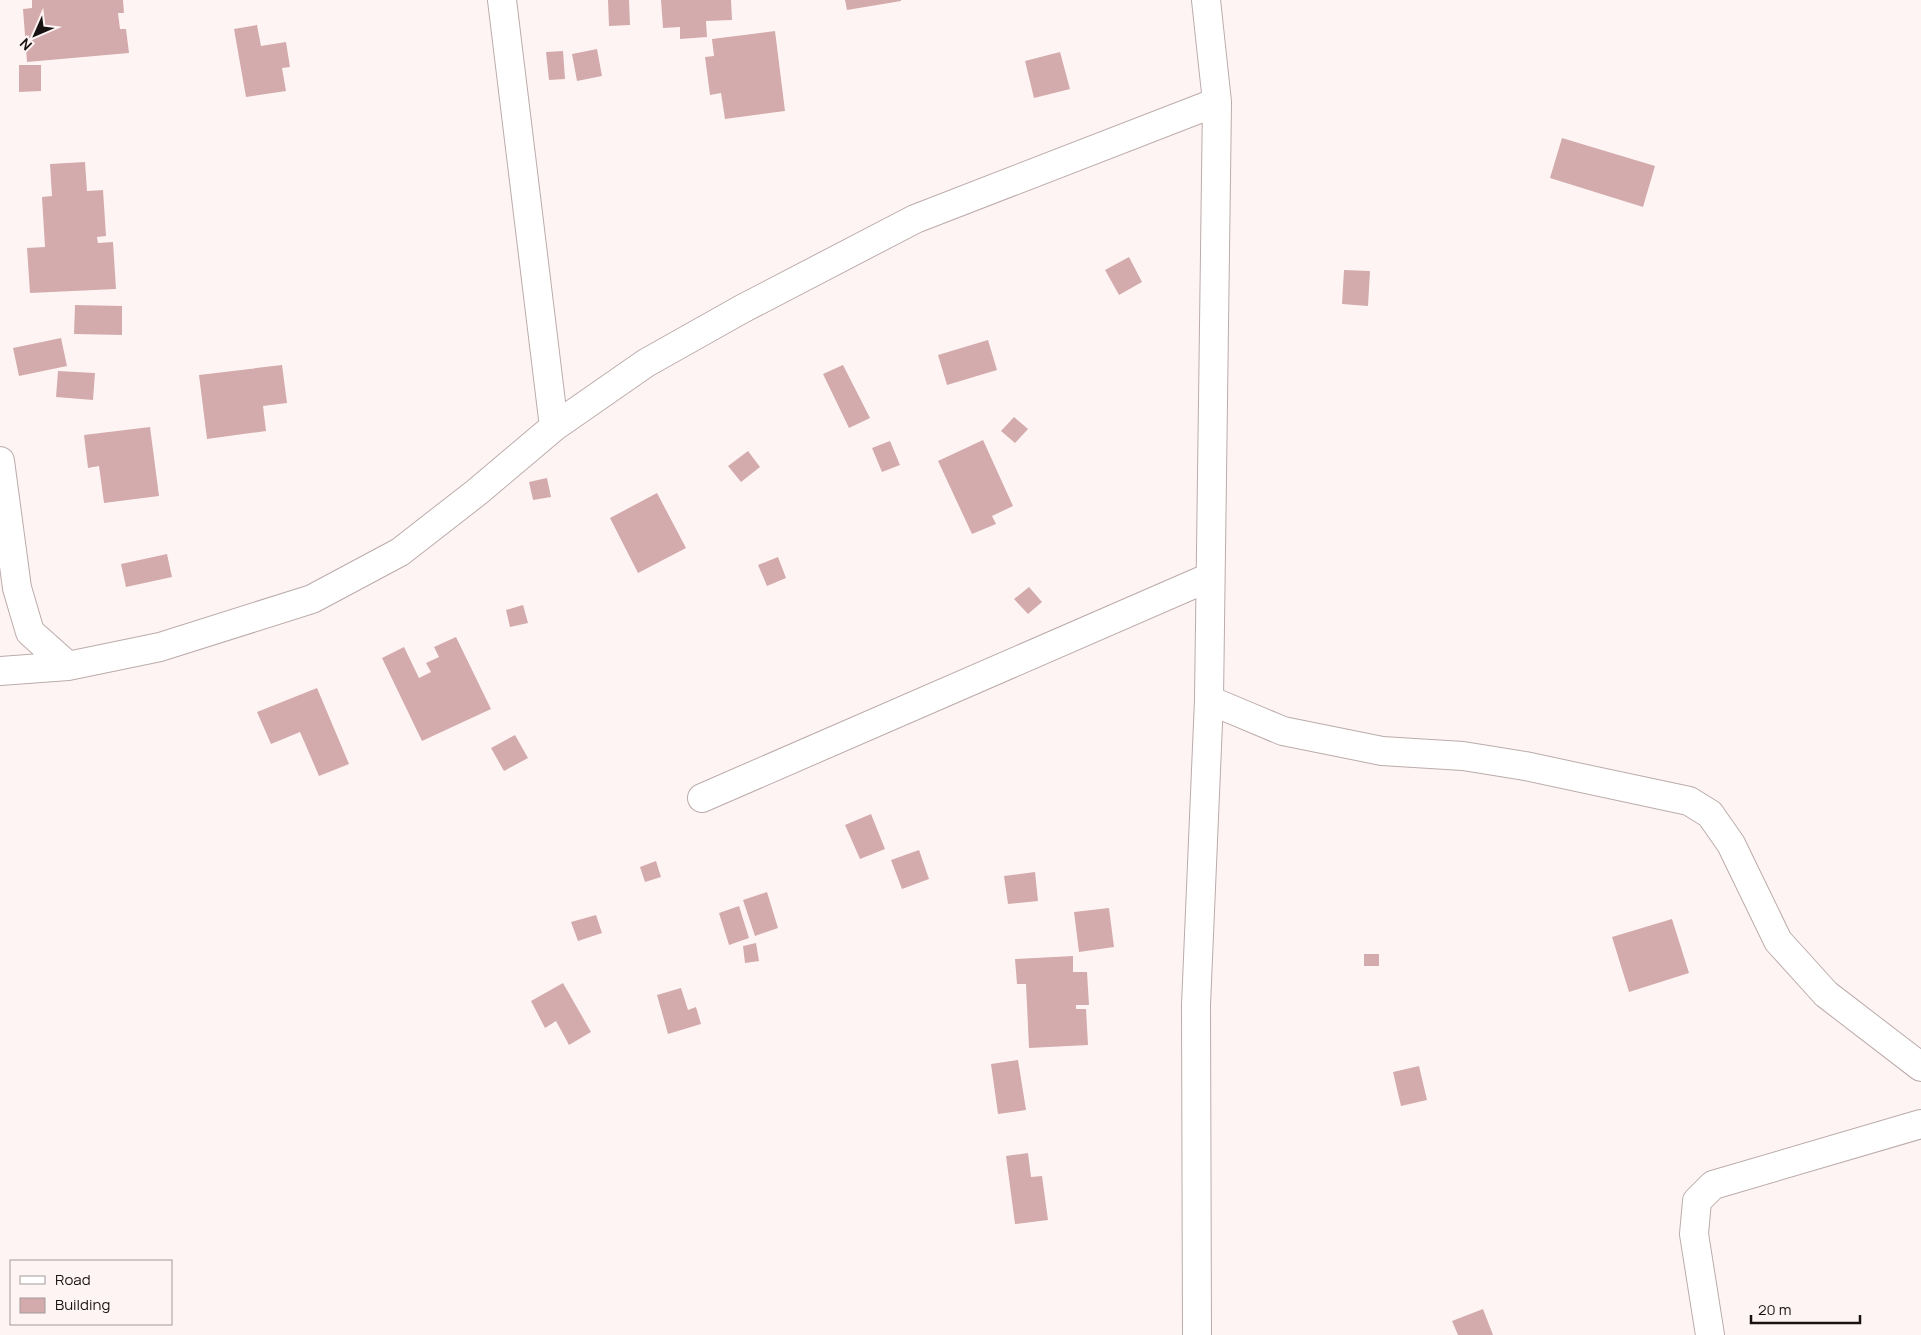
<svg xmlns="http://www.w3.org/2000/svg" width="1921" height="1335" font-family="Manrope,sans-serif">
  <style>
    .building { fill: #d4abac }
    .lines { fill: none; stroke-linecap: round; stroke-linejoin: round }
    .minor-casing { stroke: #bcabab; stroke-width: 30 }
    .minor { stroke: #fff; stroke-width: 28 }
  </style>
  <rect width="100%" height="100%" fill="#fff4f4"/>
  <path class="building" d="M32,0h91l1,13h-6l2,16h6l3,24 -102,9 -4,-53 9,-1z
    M608,0h21l1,25 -21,1z
    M661,0h70l1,20 -26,1 1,16 -27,2v-12l-17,1z
    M845,0h56v1l-54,9z
    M257,25l4,21 25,-4 4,25 -8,1 4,23 -40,6 -12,-68z
    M775,31l10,80 -60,8 -4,-26 -11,2 -5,-38 9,-1 -2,-17z
    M597,49l5,27 -25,5 -5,-27z
    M563,51l2,28 -16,1 -3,-28z
    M1060,52l10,37 -36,9 -9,-37z
    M19,65h22v26l-22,1z
    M1562,138l93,28 -12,41 -93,-29z
    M85,162l2,29 16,-1 3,46 -9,1 1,6 15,-1 3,47 -86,4 -3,-45 18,-1 -3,-50 10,-1 -2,-32z
    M1129,257l13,25 -23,13 -14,-25z
    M1344,270l26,1 -2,35 -26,-2z
    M75,305l47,1v29l-48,-1z
    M61,338l6,28 -48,10 -6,-28z
    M988,340l9,30 -50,15 -9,-30z
    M282,365l5,38 -24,3 3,25 -59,8 -8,-64z
    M843,365l27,53 -21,10 -26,-54z
    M58,371l37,2 -2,27 -37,-3z
    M1014,417l14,12 -13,14 -14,-12z
    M150,427l9,69 -55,7 -5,-37 -11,2 -4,-33z
    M983,440l30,66 -21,10 4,8 -24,10 -34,-73z
    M890,441l10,24 -18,7 -10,-24z
    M748,451l12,16 -19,15 -13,-16z
    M547,478l4,19 -18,3 -4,-18z
    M657,493l29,55 -48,25 -28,-55z
    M167,554l5,23 -46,10 -5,-23z
    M778,557l8,21 -19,8 -9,-21z
    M1029,587l13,15 -14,12 -14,-15z
    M523,605l5,18 -18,4 -4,-17z
    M456,637l35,72 -69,32 -40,-83 22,-11 15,31 12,-6 -5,-9 13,-6 -5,-10z
    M317,688l32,76 -30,12 -19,-44 -29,12 -14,-32z
    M515,735l13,23 -24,13 -13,-23z
    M871,814l14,35 -25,10 -15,-34z
    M919,850l10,29 -27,10 -11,-29z
    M656,861l5,16 -16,5 -5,-15z
    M1035,872l3,29 -30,3 -4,-28z
    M767,892l11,36 -23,8 -12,-36z
    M739,906l10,32 -20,7 -10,-32z
    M1109,908l5,39 -35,5 -5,-40z
    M596,915l6,18 -24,8 -7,-19z
    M1672,919l17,54 -60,19 -17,-55z
    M756,943l3,18 -14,2 -2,-17z
    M1364,954h15v12h-15z
    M1073,956v16h14l2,33h-13v4h10l2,36 -59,3 -3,-64h-9l-2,-25z
    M563,983l28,49 -22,13 -13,-24 -11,7 -14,-27z
    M681,988l7,22 8,-3 5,17 -33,10 -11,-39z
    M1018,1060l8,50 -28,4 -7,-50z
    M1419,1066l8,34 -26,6 -8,-34z
    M1028,1153l3,24 11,-1 6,44 -33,4 -9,-68z
    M1483,1309l10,26h-35l-6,-14z"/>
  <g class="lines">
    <defs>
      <path id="minor" d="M502,0l52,427
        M0,461l17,127 13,44 38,34 92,-19 152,-48 88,-47 77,-60 77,-65 92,-64 96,-54 173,-90 302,-117
        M0,671l68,-5
        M1209,700l74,31 99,20 81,5 62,10 164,35 21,13 21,30 47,97 48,53 95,73
        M702,798l508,-221
        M1197,1335l-1,-330 13,-305 8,-598 -11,-102
        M1710,1335l-16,-101 3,-33 16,-16 208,-61"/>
    </defs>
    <use href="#minor" class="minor-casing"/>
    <use href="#minor" class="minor"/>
  </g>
  <rect x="10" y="1260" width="162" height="65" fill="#fff4f4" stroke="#a39a9a"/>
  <rect x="20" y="1276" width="25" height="8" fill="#ffffff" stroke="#a39a9a"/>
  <text x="55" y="1285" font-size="15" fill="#181212">Road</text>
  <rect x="20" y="1298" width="25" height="15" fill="#d4abac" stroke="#a39a9a"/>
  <text x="55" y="1310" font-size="15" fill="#181212">Building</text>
  <g transform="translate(35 35) rotate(225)" stroke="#fff4f4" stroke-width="4" paint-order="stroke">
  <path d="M0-4L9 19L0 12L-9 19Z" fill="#181212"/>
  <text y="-8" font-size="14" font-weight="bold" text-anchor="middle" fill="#181212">N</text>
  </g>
  <path d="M1751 1315v8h109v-8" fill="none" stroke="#181212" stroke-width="2.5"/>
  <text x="1758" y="1315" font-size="15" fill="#181212" stroke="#fff4f4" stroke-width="4" paint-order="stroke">20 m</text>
</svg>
